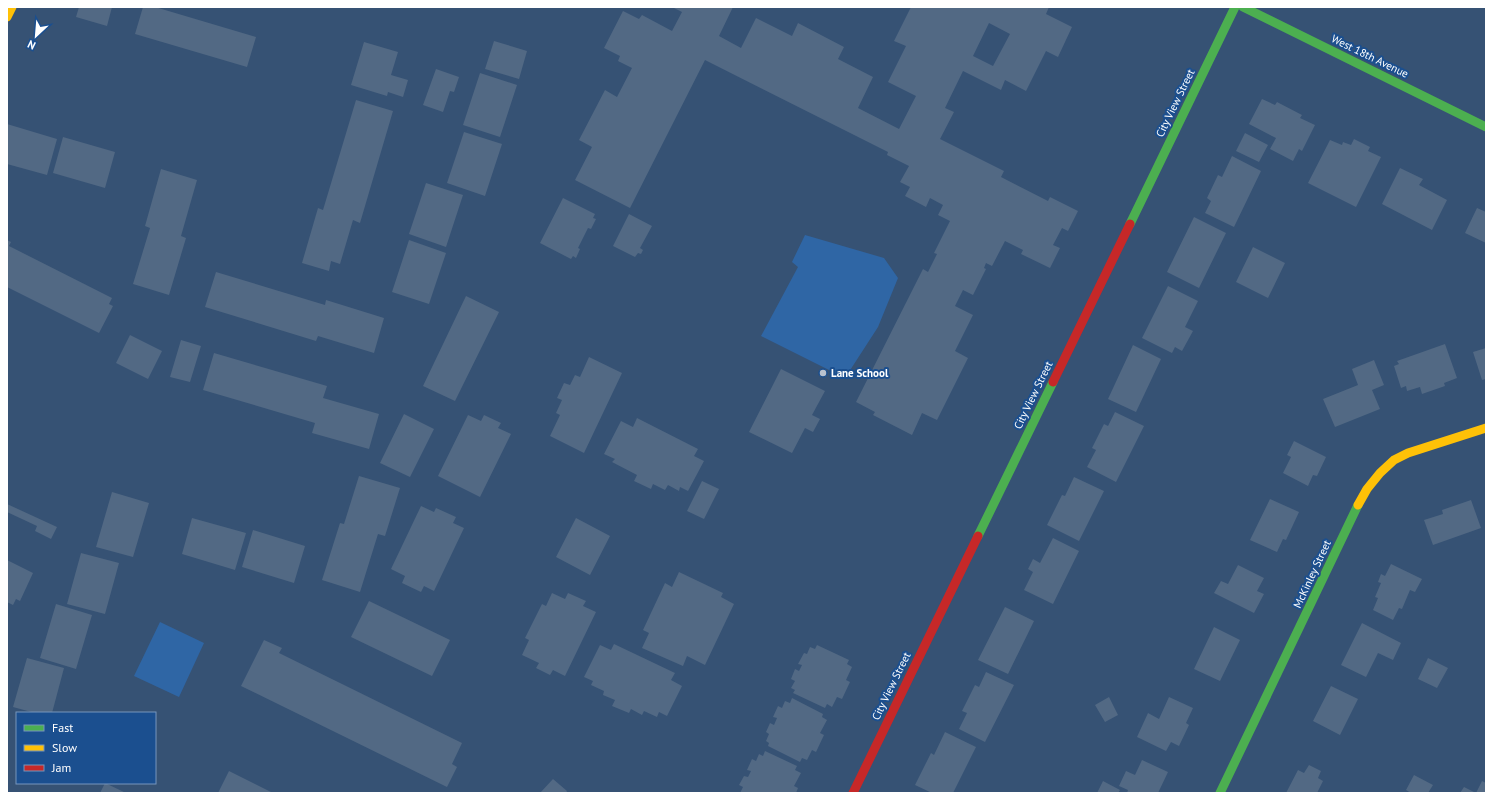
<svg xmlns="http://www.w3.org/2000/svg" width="1493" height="800" font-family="'PT Sans',sans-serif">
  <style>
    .green { fill: #2f66a5 }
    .building { fill: #526984; fill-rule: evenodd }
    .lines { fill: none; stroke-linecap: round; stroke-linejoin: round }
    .fast { stroke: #4caf50; stroke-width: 9 }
    .slow { stroke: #ffc107; stroke-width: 9 }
    .jam { stroke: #c62828; stroke-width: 9 }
    .poi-dot { fill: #b9c2ce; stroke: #1b4f8f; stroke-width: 1.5 }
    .labels { text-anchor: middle; stroke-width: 4; stroke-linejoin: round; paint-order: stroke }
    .street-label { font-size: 11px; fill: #fff; stroke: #1b4f8f }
    .poi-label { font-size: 11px; font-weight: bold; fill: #fff; stroke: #1b4f8f; text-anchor: start }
  </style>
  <rect width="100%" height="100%" fill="#365274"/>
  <path class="green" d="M805,235l79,23 14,20 -20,49 -33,51 -84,-42 37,-69 -6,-5z
    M160,622l44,21 -25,54 -45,-21z"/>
  <path class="building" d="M79,7h33l-5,19 -31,-9z
    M143,7h12l101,30 -9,30 -112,-33z
    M672,7h61l-14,29 22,12 15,-30 36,18 6,-13 46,24 -6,12 35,18 -15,31 41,21 17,-33 -28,-14 18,-36 -12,-5 17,-34h138l-3,7 26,13 -14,30 -12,-6 -20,40 -21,-11 -4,10 -38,-19 -18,37 9,4 -14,27 64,32 -3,6 47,24 2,-4 28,14 -10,20 -6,-3 -9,17 7,3 -10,20 -29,-14 2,-4 -18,-9 -13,25 -6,-3 -2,5 2,1 -13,26 -10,-5 -8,16 18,9 -18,36 13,7 -31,62 -15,-7 -10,22 -39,-20 2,-3 -19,-10 67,-133 5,3 9,-18 -3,-1 16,-32 -12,-6 5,-10 -13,-7 -4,9 -21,-11 5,-9 -10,-5 9,-16 -22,-11 1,-3 -183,-92 -75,148 -55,-28 17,-33 -13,-7 26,-50 12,7 15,-29 -14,-7 2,-5 -16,-8 19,-37 16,8 3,-4 30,16 10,-19zM989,23l21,11 -17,32 -20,-10z
    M494,41l33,10 -8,28 -34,-10z
    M364,42l34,10 -7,23 17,5 -5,17 -15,-5 -1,4 -36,-11z
    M436,69l23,8 -5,15 -4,-1 -7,21 -20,-7z
    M480,73l37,12 -17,52 -37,-12z
    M1262,99l13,6 2,-3 25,13 -2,3 15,7 -13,26 -3,-2 -6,12 -23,-12 6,-11 -27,-14z
    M356,100l37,11 -33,112 -7,-3 -13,44 -9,-3 -2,10 -27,-8 16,-55 5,2z
    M7,124l50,15 -10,36 -40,-11z
    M464,132l38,12 -17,52 -38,-13z
    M1245,133l23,12 -9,17 -23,-11z
    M63,137l52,15 -10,36 -52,-15z
    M1354,139l16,8 -2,4 13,6 -25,50 -48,-24 22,-43 12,5 1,-3 8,3z
    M1232,156l29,15 -27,56 -29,-14 6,-12 -4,-3 11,-23 4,2z
    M1400,168l23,11 -4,6 28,15 -15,30 -50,-26z
    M161,169l36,11 -16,56 5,2 -17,57 -36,-11 17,-56 -5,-2z
    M426,183l37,12 -17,52 -37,-13z
    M563,198l32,16 -2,4 3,1 -5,10 -3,-1 -10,20 2,1 -4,9 -3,-2 -2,3 -31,-16z
    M1477,208l9,4v31l-21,-10z
    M629,214l23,12 -12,22 3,2 -2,4 -3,-1 -3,4 -22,-11z
    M1194,217l32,16 -27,55 -32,-16z
    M7,240l4,2 -2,4 103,52 -3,6 4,2 -14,27 -92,-46z
    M409,240l37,13 -17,51 -37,-12z
    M1253,247l32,16 -17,35 -32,-16z
    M216,272l109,33 1,-5 58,18 -10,35 -56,-17 -2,5 -111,-34z
    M1168,286l30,15 -13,26 8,4 -11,20 -7,-4 -3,6 -30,-15z
    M466,296l33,16 -44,89 -32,-15z
    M130,335l32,16 -14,28 -32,-16z
    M181,340l20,6 -11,36 -20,-5z
    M1445,344l12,34 -13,5 1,3 -23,8 -2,-7 -13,4 -1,-5 -5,2 -7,-22 5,-2 -2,-3z
    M1133,345l28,14 -25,53 -28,-13z
    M1486,348v31l-4,1 -9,-28z
    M214,353l113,33 -4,12 56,16 -10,35 -57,-16 3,-10 -112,-33z
    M589,357l33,16 -38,80 -34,-17 10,-21 -4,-2 6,-13 -5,-2 7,-15 6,2 5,-10 5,2z
    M1374,360l10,25 -12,5 8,19 -45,18 -12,-28 35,-14 -6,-16z
    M781,369l44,22 -13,24 8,4 -7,13 -8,-4 -13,25 -43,-21z
    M1115,412l29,14 -28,56 -29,-15 9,-17 -4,-2 12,-24 4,2z
    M404,414l30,15 -24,48 -30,-14z
    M468,415l13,6 3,-6 17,8 -3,5 13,6 -31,63 -42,-21z
    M637,418l61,31 -4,7 10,5 -16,30 -8,-4 -1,4 -11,-6 -3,5 -12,-6 -2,5 -17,-8 3,-6 -25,-13 3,-3 -11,-5 17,-33 12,6z
    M1294,441l32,16 -9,19 -4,-1 -5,11 -25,-13 8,-16 -4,-2z
    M359,476l41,12 -15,48 -7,-2 -18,58 -38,-12 18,-57 4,1z
    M1074,477l30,14 -25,50 -32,-16 15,-30 3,1z
    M702,481l17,8 -15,30 -17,-8z
    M112,492l37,11 -16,54 -37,-10z
    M1270,499l29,13 -13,28 -3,-1 -6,13 -27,-12z
    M1471,500l10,28 -48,17 -9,-25 19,-6 -1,-4z
    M7,504l50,23 -6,12 -16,-8 2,-5 -30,-14z
    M421,506l13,6 2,-4 20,9 -3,6 11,5 -30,63 -10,-5 -3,6 -19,-9 3,-7 -14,-7z
    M192,518l54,15 -11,37 -53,-16z
    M576,518l34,18 -20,39 -34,-18z
    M253,530l52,16 -11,37 -52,-16z
    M1053,538l26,13 -26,53 -29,-14 9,-18 -5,-3 5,-10 7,4z
    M81,553l38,10 -14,51 -38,-10z
    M7,560l26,13 -13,28 -4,-2 -3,6 -6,-3z
    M1391,564l31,15 -7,13 -5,-2 -8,19 -3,-1 -6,12 -20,-10 5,-12 -3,-1 6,-14 -3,-1 3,-8 4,2z
    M1238,565l26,13 -7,13 7,3 -10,19 -40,-20 7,-12 7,3z
    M679,572l44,21 -2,4 13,7 -29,61 -18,-9 -4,10 -41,-18 7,-15 -6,-3 22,-47 7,4z
    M552,593l13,6 3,-6 18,8 -3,5 13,6 -31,64 -12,-6 -3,5 -14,-7 3,-5 -17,-8 7,-15 -4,-2 17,-34 4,2z
    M369,601l81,39 -18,36 -81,-39z
    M56,604l36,11 -16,54 -36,-11z
    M1005,607l29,14 -26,53 -30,-14z
    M1362,623l39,20 -8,17 -15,-7 -12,24 -25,-12z
    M1214,627l26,13 -20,41 -26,-12z
    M264,640l18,8 -3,5 183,90 -10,21 5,3 -10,20 -206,-101z
    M614,644l61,29 -4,7 11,6 -15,30 -8,-4 -2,5 -13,-6 -2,4 -11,-6 -2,4 -17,-7 3,-6 -12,-5 1,-4 -13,-6 2,-4 -9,-4 16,-32 11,5z
    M817,645l32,15 -2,4 5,3 -6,13 4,2 -8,17 -5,-2 -5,10 -5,-3 -2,4 -32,-15 2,-3 -4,-2 4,-7 -4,-2 4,-10 4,2 3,-6 -4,-1 6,-11 3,1 3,-7 5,2z
    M27,658l37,10 -12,45h-17l-22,-6z
    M1428,658l20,10 -11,20 -19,-9z
    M986,672l28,13 -29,57 -26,-13 8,-16 -5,-2 13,-26 4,2z
    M1331,686l27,13 -18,36 -27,-14z
    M1109,697l9,18 -13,7 -10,-17z
    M1169,697l24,11 -7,15 3,2 -10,21 -8,-4 -5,9 -29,-14 11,-24 11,6z
    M792,698l31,16 -1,3 5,3 -7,13 4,2 -8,17 -4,-2 -5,10 -5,-2 -2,4 -32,-16 1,-3 -3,-2 3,-7 -3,-2 4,-9 4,2 3,-7 -4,-1 5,-11 4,2 3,-7 5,2z
    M945,732l31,15 -23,46h-21l-17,-8 16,-32 3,2z
    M765,751l32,15 -2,4 6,3 -7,13 4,2 -2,5h-56l3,-6 -4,-2 5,-9 4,1 3,-6 -4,-1 5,-11 4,2 3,-7 4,2z
    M1142,760l26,12 -10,21h-31l1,-3 -9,-4 7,-15 9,4z
    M1309,765l12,6 -3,7 5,3 -6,12h-31l12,-23 6,3z
    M229,771l44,22h-55z
    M1414,775l19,10 -5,8h-17l-5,-3z
    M553,779l14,12 -1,2h-26z
    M1103,781l17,9 -2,3h-21z
    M1482,781l4,2v10h-26l4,-6 12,6z
    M105,783l21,10h-26z"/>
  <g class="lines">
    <path class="fast" d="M1243,7l243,120
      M1130,224l105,-217
      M978,536l75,-154
      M1220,793l138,-288"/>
    <path class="slow" d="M7,17l5,-10
      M1358,505l9,-16 13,-16 14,-13 14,-7 78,-25"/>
    <path class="jam" d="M1053,382l77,-158
      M853,793l125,-257"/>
  </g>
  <circle class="poi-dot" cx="823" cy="373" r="4"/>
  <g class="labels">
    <g class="street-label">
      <text transform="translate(1370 56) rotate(26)" y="4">West 18th Avenue</text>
      <text transform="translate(1175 103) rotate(-64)" y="4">City View Street</text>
      <text transform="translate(1033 395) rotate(-64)" y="4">City View Street</text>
      <text transform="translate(1312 574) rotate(-65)" y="4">McKinley Street</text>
      <text transform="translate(891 686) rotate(-64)" y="4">City View Street</text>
    </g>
    <g class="poi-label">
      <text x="831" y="377">Lane School</text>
    </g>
  </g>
  <rect width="1493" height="800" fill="none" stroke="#ffffff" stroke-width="16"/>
  <rect x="16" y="712" width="140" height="72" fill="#1b4f8f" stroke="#7695bc"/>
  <rect x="24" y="725" width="20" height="6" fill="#4caf50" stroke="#7695bc"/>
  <text x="52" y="732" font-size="12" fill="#ffffff">Fast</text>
  <rect x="24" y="745" width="20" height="6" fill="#ffc107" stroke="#7695bc"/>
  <text x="52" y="752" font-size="12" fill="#ffffff">Slow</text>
  <rect x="24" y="765" width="20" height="6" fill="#c62828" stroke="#7695bc"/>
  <text x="52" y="772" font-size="12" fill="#ffffff">Jam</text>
  <g transform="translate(36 36) rotate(206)" stroke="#1b4f8f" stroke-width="3" paint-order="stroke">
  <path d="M0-3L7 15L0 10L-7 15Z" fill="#ffffff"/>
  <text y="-6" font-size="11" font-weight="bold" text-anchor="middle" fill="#ffffff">N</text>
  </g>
</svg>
